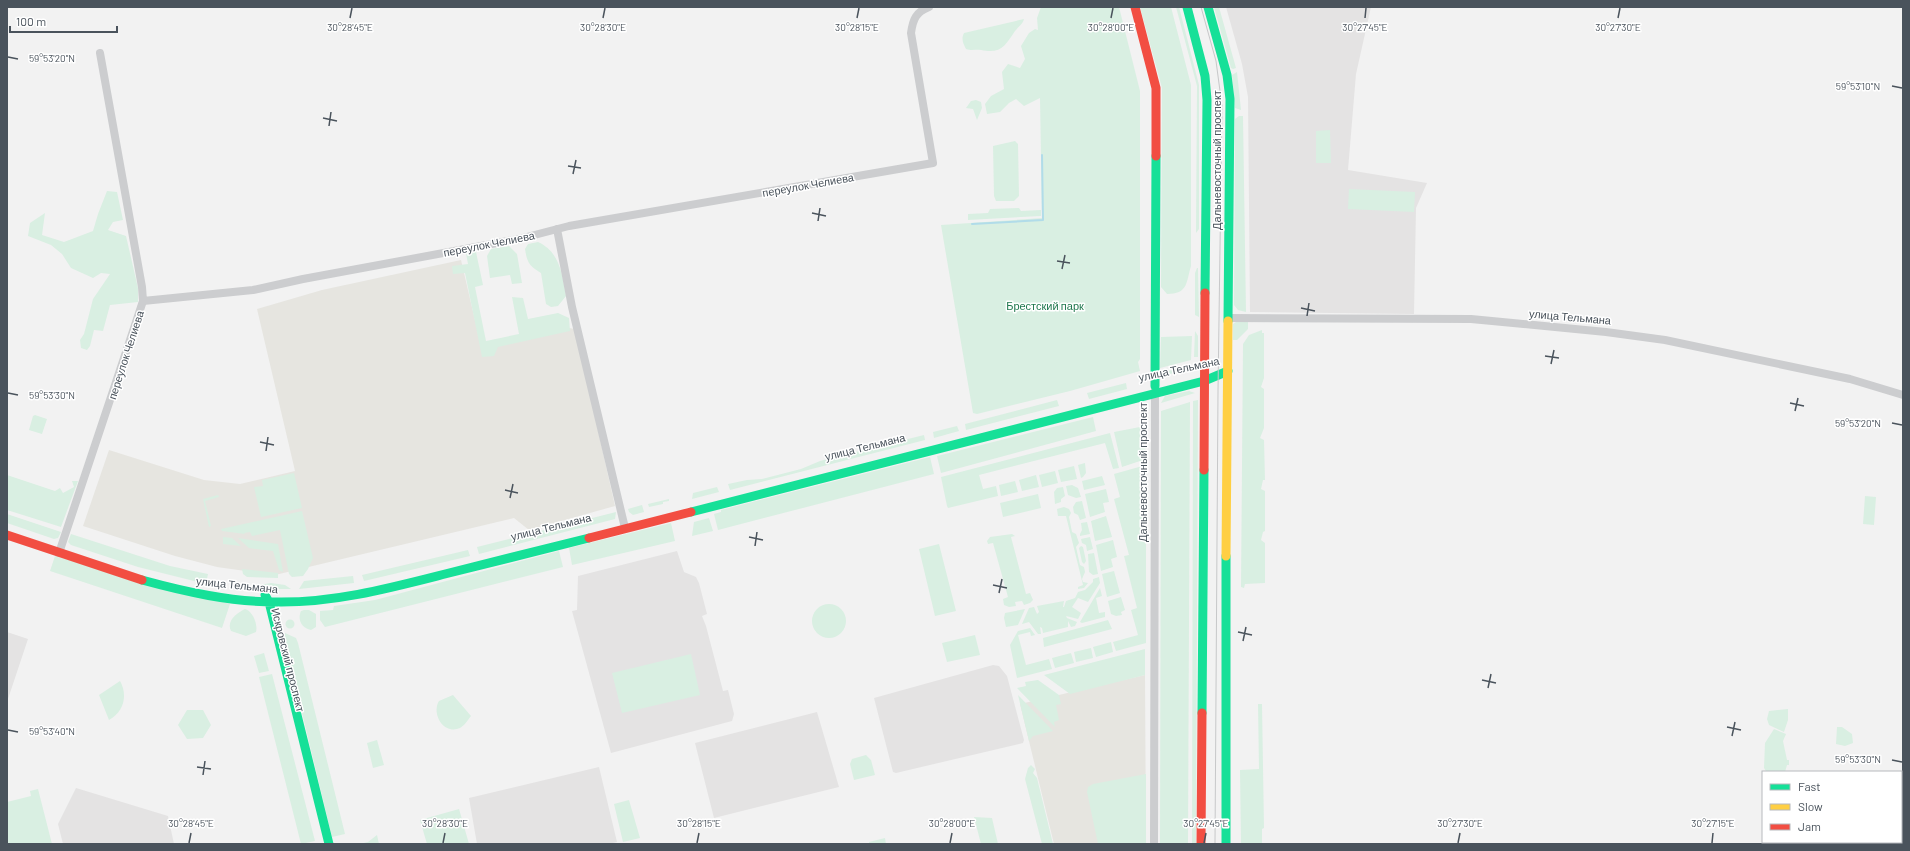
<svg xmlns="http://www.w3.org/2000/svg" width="1910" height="851" font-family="Barlow,sans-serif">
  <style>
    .commercial { fill: #e6e5e0 }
    .education { fill: #e4e3e3 }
    .green { fill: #d9efe2 }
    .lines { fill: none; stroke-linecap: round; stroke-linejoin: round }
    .stream { stroke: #b1dce9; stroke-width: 2 }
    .street { stroke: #cccdcf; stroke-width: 8 }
    .fast { stroke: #16e098; stroke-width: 9 }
    .slow { stroke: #ffcf43; stroke-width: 9 }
    .jam { stroke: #f24e42; stroke-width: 9 }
    .tram { stroke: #c7c8c9; stroke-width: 1 }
    .ticks { fill: none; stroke: #4a535c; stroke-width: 1.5 }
    .labels { text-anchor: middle; stroke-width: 3; stroke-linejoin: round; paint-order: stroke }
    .street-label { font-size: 11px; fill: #4a535c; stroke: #fff }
    .park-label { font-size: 11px; fill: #20784e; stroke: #fff }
    .ticks-label { font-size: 10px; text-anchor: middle; fill: #4a535c; stroke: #fff; stroke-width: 3; stroke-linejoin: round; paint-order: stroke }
  </style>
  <rect width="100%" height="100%" fill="#f2f2f2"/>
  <path class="commercial" d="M461,260l20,86 88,-18 6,1 40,177 -86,24 -15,-12 -239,57 -58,-8 -42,-11 -92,-30 26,-76 95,30 36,4 55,-13 -38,-162 65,-19z
    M1145,675l1,169h-92l-34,-140z"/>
  <path class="education" d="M1226,7h145l-15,67 -8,96 79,13 -11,25 -2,106 -164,-2 -2,-215 -6,-33z
    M677,551l7,21 12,5 3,6 8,31 -5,2 4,10 17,65 5,-1 6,24 -2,7 -121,32 -39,-142 5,-1 1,-34z
    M7,632l21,7 -21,63z
    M993,665l6,1 8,10 17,64 -1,3 -127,30 -3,-1 -19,-74z
    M817,712l22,75 -125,31 -19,-75z
    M599,767l18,75 -8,2h-132l-8,-46z
    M76,788l92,28 6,28h-111l-5,-20z"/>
  <path class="green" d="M1041,7h78l21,84v268l-2,3 2,9 -70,20 -93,23 -4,-1 -32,-188 101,-7 -2,-120 -16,8 -8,-7 -7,4 -9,9 -13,2 -2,-10 6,-8 13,-7 -2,-17 6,-8 12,4 5,-9 -4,-13 8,-13 6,-4 3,1 -1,-12z
    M1140,7h31l20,78v181c-5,17 -3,28 -24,28l-6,-7 1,-199z
    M1176,7h3l20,78v144l-3,4 1,-147z
    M1214,7h5l17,61 -3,1 -2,-1z
    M1024,19c-1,5 -6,8 -9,12 -10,15 -14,23 -34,19 -5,-1 -9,1 -15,-1 -3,-6 -5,-10 -2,-16z
    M1237,72l4,38 -6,-2 -3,-33z
    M976,100l5,2 1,6 -5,12 -4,-11 -7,-1 5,-7z
    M1239,116h4l3,196 -8,-2 -4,-5 1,-186z
    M1330,130l1,33h-15v-32z
    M1015,141l3,3 1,52 -5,5h-18l-2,-5 -1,-50z
    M1349,189l66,3 -1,20 -66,-3z
    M107,191l10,1 6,28 -10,2 -5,8 18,6 12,52v14l-28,3 -7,26 -9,-1 -4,16 -3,4 -6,-2 -1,-8 4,-6 9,-35 17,-25 -9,-1 -8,5 -22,-10 -9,-14 -11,-9 -23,-9 2,-13 15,-10 -3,22 22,7 29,-11 5,-17z
    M1019,208l2,3 20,-1v6l-73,4v-6l20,-1 2,-4z
    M538,242c22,10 24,32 28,54l-8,10 -7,1 -5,-3 -5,-31c-12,-7 -14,-11 -16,-24l3,-5z
    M509,246l8,8 5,29 -10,1 -2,-9 -20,3 -3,-22 4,-7z
    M476,252l7,33 -8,2 11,54 33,-7 -7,-37 11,1 5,21 30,-6 11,5 1,13 -72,16 -4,9 -12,1 -17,-84 -12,1 -1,-8 16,-2 -2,-11z
    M1197,268h1l1,49 -4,-2v-42z
    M1236,322h12v7l-11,11h-4v-16z
    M1262,330v3h2v45l-3,9 3,2v39l-4,10 4,2 1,40h-2l-2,9 4,2v40l-2,1 -2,8 4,3v40l-20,1 -1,4 -3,-1 2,-243 6,-9z
    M1195,331l3,5v21h-4z
    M1192,336l-1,24 -31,8 1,-31z
    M1190,365v4l-20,5 -3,-1 1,-2z
    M1126,383l1,6 -38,10 -2,-6z
    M1189,391l6,2 -34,10 4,-7z
    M1057,400l2,6 -93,24 -1,-6z
    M1198,400l-2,444h-4l1,-443z
    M1190,402l-2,442h-28l1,-433z
    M35,415l12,4 -5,15 -13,-4 4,-14z
    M1093,417l3,14 -155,42 -4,-17z
    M957,426l2,5 -25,7 -1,-6z
    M1145,426l1,33 -24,8 -8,-35z
    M1110,433l9,35 -6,1 -8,-26 -126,32 4,14 13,-3 2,10 -50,12 -1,-2 -6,-29z
    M924,435l1,5 -195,50 -2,-6 19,-4 15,-1 39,-10 19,-8z
    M930,457l4,17 -216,56 -4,-16 7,-2v-2z
    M1085,463l1,10 -3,4 -2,1 -3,-13z
    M1146,465v178l-30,8 -3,-9 25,-7 -7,-25 6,-2 -13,-52 5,-1 -15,-56 6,-2 -6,-23z
    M1074,466l3,13 -16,3 -3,-12z
    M1055,471l3,12 -16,4 -3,-12z
    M294,473l8,35 -41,9 -7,-30 9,-1 -1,-6z
    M7,475l48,16 5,-3 3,5 11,-6 -2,-6h6l-17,46 -54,-17z
    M1036,475l3,12 -17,4 -3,-11z
    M1102,476l3,9 -21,5 -2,-9z
    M1015,481l3,11 -17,4 -2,-11z
    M1072,485l6,3 3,9 -5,1 -8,-3 -2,-9z
    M717,487l2,5 -27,7 1,-6z
    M1063,487l2,9 -4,3v3l-6,2 -1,-12 3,-4z
    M1106,489l3,13 -6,1 2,9 -15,5 -5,-23z
    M1038,494l3,14 -38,9 -3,-14z
    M218,495l1,2 -14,4 6,25 -2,1 -6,-28z
    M1865,496l11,1 -2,28 -11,-1z
    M669,499v2l-6,1v2l-14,3 -1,-3z
    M1082,501l4,17 -6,2 -2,-5 -4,-2 -1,-6 3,-5z
    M642,505l2,7 -11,3 -4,-3 -1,-3z
    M1064,507l5,2 2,4 -2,4 3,15 4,2 3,9 -3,4 4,18 4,2 1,5 -3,7 1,3 5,1 -4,5 -6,1v-2l5,-2 -17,-69h-8l-1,-7z
    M302,511l11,47 -5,11 -5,7 -11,1 -3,-3 -9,-44 -28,6 -2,-4 -6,1 1,1 -23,-3 -1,-2z
    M616,512l-1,7 -136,35 -2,-7z
    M7,514l54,18 -3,6 -4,1 -47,-16z
    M1106,516l6,21 -17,4 -4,-20z
    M709,518l4,13 -21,5 2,-14z
    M1087,522l3,12 -10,2v-2l2,-4 -1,-7z
    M671,523l4,18 -103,24 -3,-17z
    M71,534l99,32 38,8 -2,10 -68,-17 -67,-22 -3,-3z
    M1012,534l3,2 -4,1 15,57 4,-1 3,7 -3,3 -6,2 -2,-4 -7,1 1,4 -7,1 -5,-2 -1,-6 5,-2 -15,-54 -5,1 -1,-3 3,-4z
    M223,537l9,1 9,8 -18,-2z
    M1090,537l3,12 -6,2 -1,-6 -4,-2 -1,-4z
    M238,538l40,6 5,28 -4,-2 -6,-19 -24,-3z
    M1113,540l4,17 -6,2 2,8 -12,4 -5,-26z
    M939,544l17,67 -21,5 -16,-67z
    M1081,546l2,1 3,14 -2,3 -2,-2 -3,-14z
    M468,550l2,6 -106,25 -2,-6z
    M559,551l4,16 -238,60 -5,-7v-9l13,-1 1,-4 41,-6z
    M1094,553l4,21 -5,1 -4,-3 -1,-18z
    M55,556l175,48 -8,24 -172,-57z
    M242,569l36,4v5l-31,-1 -4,-3z
    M1114,571l6,22 -13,4 -5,-23z
    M353,576l1,7 -55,6 5,-8z
    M1099,577l1,6 -12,19 -10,-4 -6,9 9,6 -3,6 -12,-3 1,2 10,4 -2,4 -4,1 -3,-6v6l-25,6 -1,-5 -2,-1 1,7h-3l-9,-12 -7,2 7,-16 5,-1 3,7 2,-2 -2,-6 27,-5 -1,6h1l2,-6 9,-3 3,-6 7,-2 8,-8v-3z
    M271,583l14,2 6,4h-38l6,-4z
    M1100,588l2,8 -6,2 3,15 6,-1v5l-23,6 -2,-1z
    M1121,597l4,13 -4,2 1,3 -6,1 -5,-2 -3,-13z
    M812 621a17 17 0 1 1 34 0a17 17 0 1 1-34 0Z
    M245,609c8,2 13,16 11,23l-10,4 -15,-5c-5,-10 6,-18 14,-22z
    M1025,609l-7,16 -12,2 -2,-9 1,-5z
    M304,610h5l7,4v13l-5,3c-9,-2 -14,-10 -10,-19z
    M285.5 624a4.5 4.5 0 1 1 9 0a4.5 4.5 0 1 1-9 0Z
    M1108,620l4,9 -68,18 -1,-9z
    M1030,628l5,7 -4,1 -1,-4 -12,3 8,30 23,-6 3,10 -35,9 -7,-33 8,-14z
    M285,633l11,5 2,5 47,191 -13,3 -49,-203z
    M975,635l5,20 -33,7 -5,-19z
    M1111,642l2,10 -17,5 -3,-10z
    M1091,648l2,10 -17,4 -2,-10z
    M1145,649v26l-75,19 -26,-19z
    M264,653l5,18 -10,2 -5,-17z
    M1071,653l3,10 -19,5 -3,-10z
    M691,654l9,41 -78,18 -10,-40z
    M272,674l43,167 -14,3 -42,-167z
    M1038,680l21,15 2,9 -5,1 3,15 -5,2 1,5 -38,-39 9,-2 -1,-4z
    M120,681c8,14 4,31 -11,39l-10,-25z
    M453,695l18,21c-3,4 -7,10 -11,12 -16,7 -29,-14 -21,-27z
    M1018,695l35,36 -20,5 -4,5z
    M1258,704h4l2,124 -2,1v15h-21l-1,-74 19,-1z
    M1788,709v11l-4,12 -15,-7 -2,-6 2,-8z
    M187,710h16l8,15 -8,13 -16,1 -9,-14z
    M1837,727h5l10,7 1,9 -8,3 -9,-2z
    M1774,729l12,5 -3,7 4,19h2v5h-2l-2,7 -19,-1 -2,-3 1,-25z
    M377,740l7,25 -11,3 -6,-25z
    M866,755l5,5 4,15 -21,5 -4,-16 2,-5z
    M1031,765l4,4 -2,4 4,5 16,66h-11l-17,-65 3,-11z
    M1146,774v70h-48l-11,-52 1,-5 5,-3z
    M38,789l14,55h-45v-42l24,-6 -1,-5z
    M629,800l11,38 -17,4 -9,-38z
    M459,809l10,35h-42l-7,-24z
    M974,817l18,1 6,26h-17z
    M377,835l2,9h-20l9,-2z
    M885,838l1,6h-17v-2z"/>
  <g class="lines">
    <path class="stream" d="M972,224l71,-4 -1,-65"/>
    <path class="street" d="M557,229l15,78 53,221
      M143,301l110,-11 50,-11 216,-40 50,-13 364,-63 -22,-130c2,-14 5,-21 18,-26
      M1228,318l243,1 135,13 59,8 185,39 53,16
      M59,553l84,-252 -1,-14 -42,-234
      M1154,844l1,-455"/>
    <path class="fast" d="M1187,7l18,69 2,24 -2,193
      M1208,7l19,68 3,24 -2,222
      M1155,386l1,-230
      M691,512l513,-131 24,-10
      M142,580c44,12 89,22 134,22 58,1 114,-14 169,-28 48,-12 96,-24 144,-36
      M265,595l4,7 60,242
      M1202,713l2,-243
      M1226,844v-288"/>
    <path class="slow" d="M1226,556l2,-235"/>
    <path class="jam" d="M1135,7l21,81v68
      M1204,470l1,-177
      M7,535l135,45
      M589,538l102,-26
      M1201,844l1,-131"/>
    <path class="tram" d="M1201,7l15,54 6,45 -4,285 -3,453"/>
  </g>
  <path class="ticks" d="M350,18l2,-10M603,18l2,-10M857,18l2,-10M1111,18l2,-10M1365,18l1,-10M1618,18l2,-10M8,57l10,2M1892,86l10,2M323,118l14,3M329,126l2,-14M568,166l13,2M573,174l3,-14M812,213l14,3M818,221l2,-13M1057,261l13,2M1062,269l3,-14M1301,308l14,3M1307,316l2,-13M1545,356l14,2M1551,364l3,-14M8,393l10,2M1790,403l14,3M1795,411l3,-13M1892,423l10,2M260,442l14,3M266,451l2,-14M505,490l13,3M510,498l3,-14M749,537l14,3M755,546l2,-14M993,585l14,3M999,593l3,-14M1238,632l14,3M1243,641l3,-14M1482,680l14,3M1488,688l3,-14M1727,727l14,3M8,730l10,2M1732,736l3,-14M1892,760l10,2M197,767l14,2M203,775l2,-14M189,843l2,-10M443,843l2,-10M697,843l2,-10M950,843l2,-10M1204,843l2,-10M1458,843l2,-10M1712,843l1,-10"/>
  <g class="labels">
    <g class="street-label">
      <text transform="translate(1217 160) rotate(-90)" y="4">Дальневосточный проспект</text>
      <text transform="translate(808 185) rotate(-10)" y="4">переулок Челиева</text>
      <text transform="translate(489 244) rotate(-11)" y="4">переулок Челиева</text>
      <text transform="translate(1570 317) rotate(5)" y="4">улица Тельмана</text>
      <text transform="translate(126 355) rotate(-72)" y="4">переулок Челиева</text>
      <text transform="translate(1179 369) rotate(-12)" y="4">улица Тельмана</text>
      <text transform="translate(865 447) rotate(-14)" y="4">улица Тельмана</text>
      <text transform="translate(1143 472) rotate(-90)" y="4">Дальневосточный проспект</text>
      <text transform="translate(551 527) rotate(-14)" y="4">улица Тельмана</text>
      <text transform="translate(237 585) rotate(6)" y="4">улица Тельмана</text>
      <text transform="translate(288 660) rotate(76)" y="4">Искровский проспект</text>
    </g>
    <g class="park-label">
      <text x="1045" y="310">Брестский парк</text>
    </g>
  </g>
  <g class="ticks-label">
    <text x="350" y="31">30°28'45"E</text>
    <text x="603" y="31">30°28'30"E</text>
    <text x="857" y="31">30°28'15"E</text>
    <text x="1111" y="31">30°28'00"E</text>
    <text x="1365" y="31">30°27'45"E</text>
    <text x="1618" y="31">30°27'30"E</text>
    <text x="52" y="62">59°53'20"N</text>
    <text x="1858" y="90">59°53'10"N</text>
    <text x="52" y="399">59°53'30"N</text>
    <text x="1858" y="427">59°53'20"N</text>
    <text x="52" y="735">59°53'40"N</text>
    <text x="1858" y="763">59°53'30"N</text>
    <text x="191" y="827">30°28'45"E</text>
    <text x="445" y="827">30°28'30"E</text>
    <text x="699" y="827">30°28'15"E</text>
    <text x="952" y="827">30°28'00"E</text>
    <text x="1206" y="827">30°27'45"E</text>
    <text x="1460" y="827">30°27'30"E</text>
    <text x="1713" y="827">30°27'15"E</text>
  </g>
  <rect width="1910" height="851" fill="none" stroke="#4a535c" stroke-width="16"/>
  <rect x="1762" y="771" width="140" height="72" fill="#ffffff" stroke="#b7babe"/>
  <rect x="1770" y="784" width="20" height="6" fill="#16e098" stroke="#b7babe"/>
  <text x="1798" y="791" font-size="12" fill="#4a535c">Fast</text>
  <rect x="1770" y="804" width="20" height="6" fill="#ffcf43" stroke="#b7babe"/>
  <text x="1798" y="811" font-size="12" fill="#4a535c">Slow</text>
  <rect x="1770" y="824" width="20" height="6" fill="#f24e42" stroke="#b7babe"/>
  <text x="1798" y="831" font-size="12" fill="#4a535c">Jam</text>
  <path d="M10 26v6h107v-6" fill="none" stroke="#4a535c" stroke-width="2"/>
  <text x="16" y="26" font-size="12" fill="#4a535c" stroke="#ffffff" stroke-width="3" paint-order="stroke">100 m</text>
</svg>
